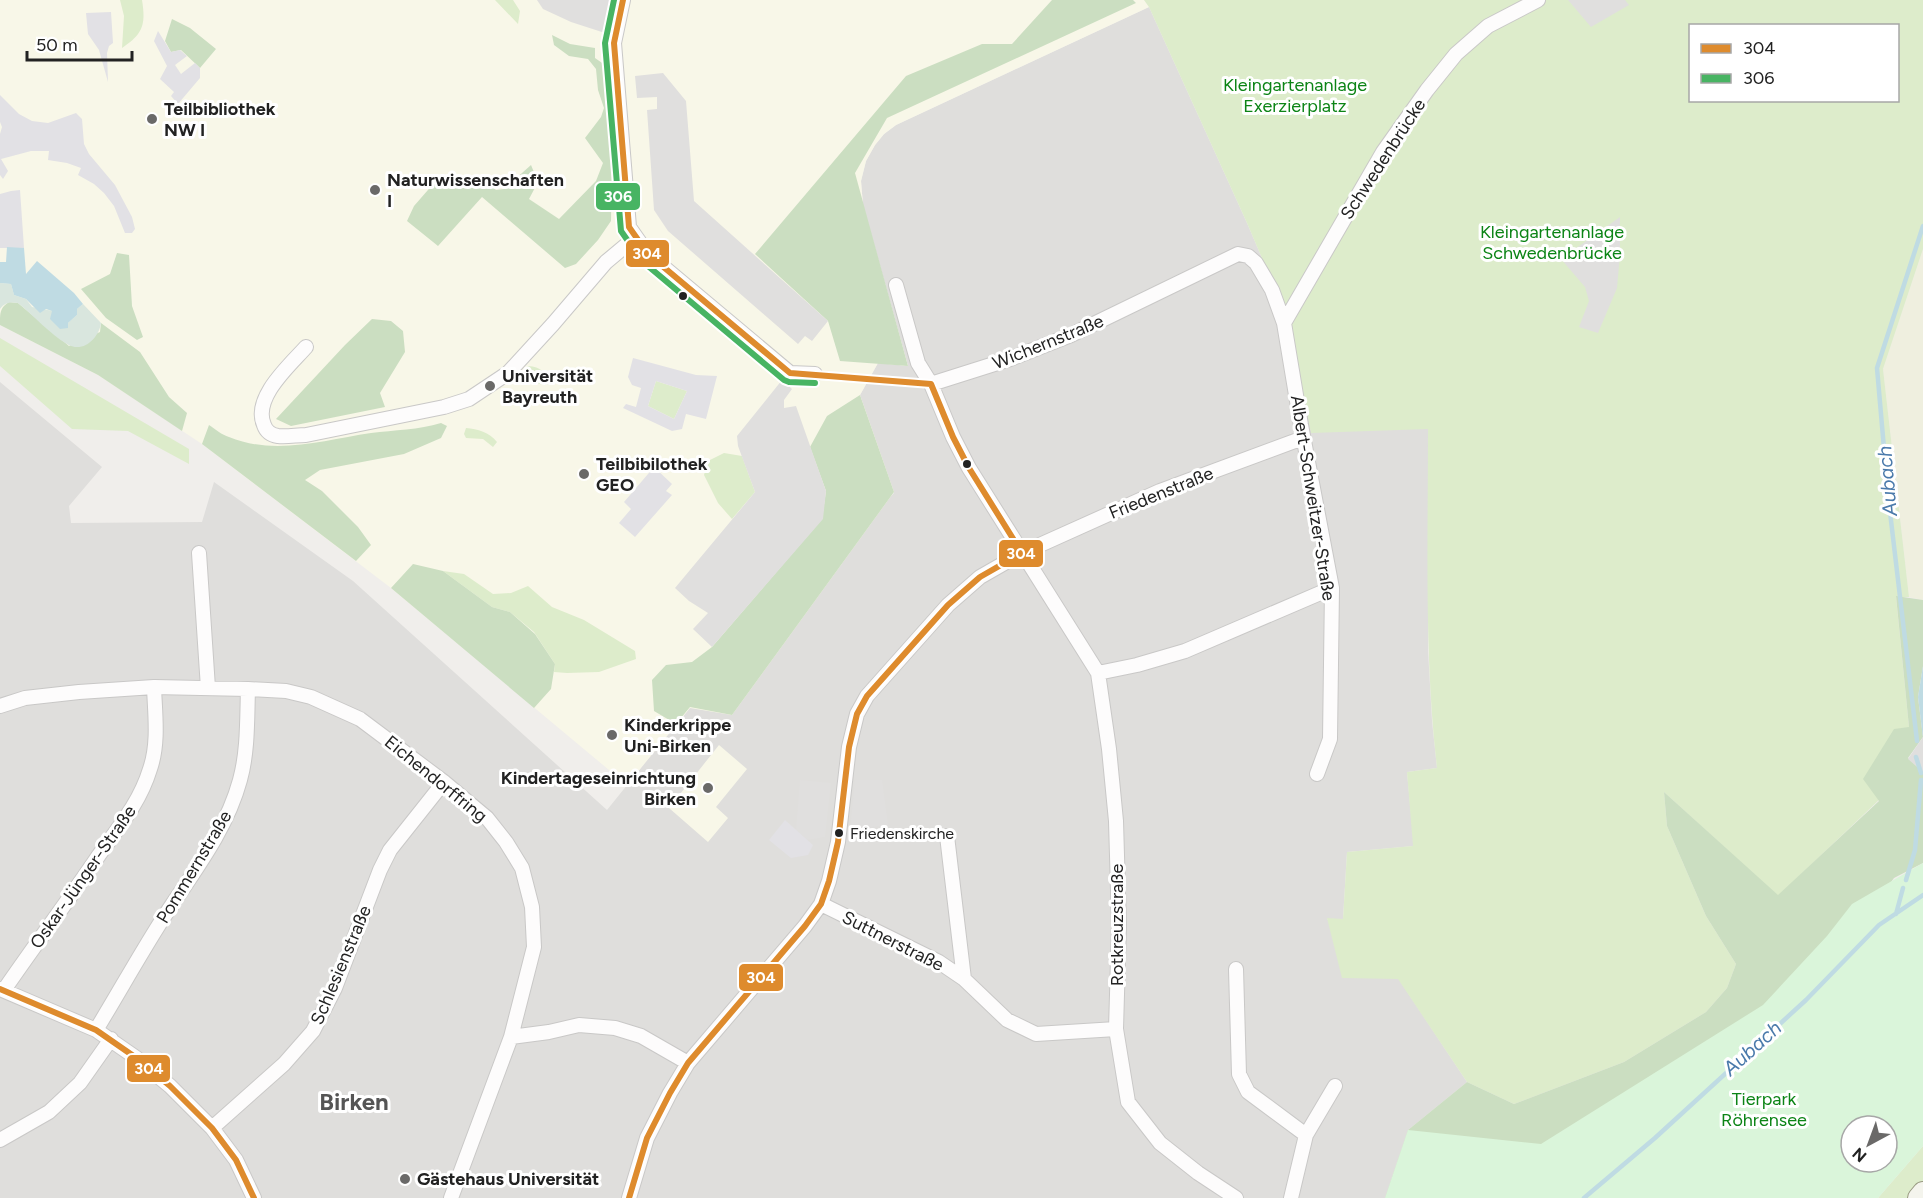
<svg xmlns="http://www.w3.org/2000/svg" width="1923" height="1198" font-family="Figtree,sans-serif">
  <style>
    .residential { fill: #dfdedc }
    .education { fill: #f8f7e8 }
    .farmland { fill: #efefdf }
    .grass { fill: #ddeccb; fill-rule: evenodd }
    .forest { fill: #cbdec1 }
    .wetland { fill: #d9e6de }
    .park { fill: #daf5da; fill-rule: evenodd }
    .parking { fill: #e0dfde }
    .plaza { fill: #e2e1e5; fill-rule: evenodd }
    .water { fill: #bfdbe3 }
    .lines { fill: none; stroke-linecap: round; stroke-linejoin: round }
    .stream { stroke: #bfdbe3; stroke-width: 4.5 }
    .street-casing { stroke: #c9c8c7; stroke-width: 16 }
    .secondary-casing { stroke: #999a82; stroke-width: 22 }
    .street { stroke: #fdfcfc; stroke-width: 14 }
    .secondary { stroke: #f4f4ed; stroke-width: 20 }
    .bus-1-casing { stroke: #fff; stroke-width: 10 }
    .bus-2-casing { stroke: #fff; stroke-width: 10 }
    .bus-1 { stroke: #de8b2d; stroke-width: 6 }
    .bus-2 { stroke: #48b463; stroke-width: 6 }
    .poi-dot { fill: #6a6968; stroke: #fff; stroke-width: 2 }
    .bus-dot { fill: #222; stroke: #fff; stroke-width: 2 }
    .labels { text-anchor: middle; stroke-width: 6; stroke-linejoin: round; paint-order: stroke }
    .bus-label { font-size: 16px; fill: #222; stroke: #fff; text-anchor: start }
    .park-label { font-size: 18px; fill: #0c8416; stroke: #fff }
    .poi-label { font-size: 18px; font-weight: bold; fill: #222; stroke: #fff; text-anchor: start }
    .street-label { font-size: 18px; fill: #222; stroke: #fff }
    .water-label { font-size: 20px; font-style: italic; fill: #4a7aab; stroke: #fff }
    .district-label { font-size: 24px; font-weight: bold; fill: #555; stroke: #fff }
    .line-badge { stroke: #fff; stroke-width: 2 }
    .badge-label { font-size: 16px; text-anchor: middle; font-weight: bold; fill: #fff }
  </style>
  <rect width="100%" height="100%" fill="#f0eeeb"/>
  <path class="residential" d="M1149,7l98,216 35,82 146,124v221l4,71 5,47 -30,4 7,74 -67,6 -4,67h-16l71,59 69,104 -59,48 -23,68h-1385v-816l102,85 -33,39 2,17 131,-1 12,-40 139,99 254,229 83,-103 204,-214 -34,-98 18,-32 30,3 -45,-161 -2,-24 5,-20 9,-16 9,-11 12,-9z"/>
  <path class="education" d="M0,0h1144l5,7 -253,118 -12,9 -9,11 -9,16 -5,20 2,24 45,161 -30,-3 -18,32 34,97 -162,223 -42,-7 -63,77 -236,-197 -189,-144 -104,-69 -98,-50z
    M719,745l28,24 -31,38 12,11 -20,24 -39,-34z"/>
  <path class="farmland" d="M1923,249v351l-14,-3 -26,-228z"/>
  <path class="grass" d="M120,0h22c4,25 1,34 -20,48l2,-32z
    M495,0h18l7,11 -2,13z
    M1144,0h779v249l-40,120 26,228h-13l13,130 -30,73 -101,96 -114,-104 3,34 39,90 30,48 -9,24 -21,24 -82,50 -110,42 -47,-22 -69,-103 -56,-1 -15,-60 16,1 4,-67 66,-6 -6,-74 30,-4c-13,-112 -9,-226 -9,-339l-117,4 -20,-99 -9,-29 -35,-82 -98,-216zM1690,26h208v74h-208z
    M0,338l189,111v15l-61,-33 -56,-2 -72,-63z
    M528,366c13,1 18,6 22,18l-5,1 -21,-4 -4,-6z
    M656,381l31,10 -13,28 -26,-13z
    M466,428c12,1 23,4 31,14l-4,5 -10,-8 -17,-1 -2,-4z
    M724,453l18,3 13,36 -23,27 -14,-16 -14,-28 4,-14z
    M443,571l21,3 29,20 18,-1 17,-7 24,21 32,13 51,31 1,8 -37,13 -32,1 -13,-1 1,-8 -21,-32 -24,-20 -18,-5z
    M1923,1146v37l-13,15h-32z"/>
  <path class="forest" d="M1052,0h81l3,3 -249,115 -32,55 53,193 -68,-5 -12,-40 -73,-67 151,-178 76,-32h30z
    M172,19l18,9 26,21 -16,19 -19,-18 -10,2 -6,-11z
    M552,35l18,9 25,4v10l10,7 7,103 -1,53 -13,19 -22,24 -11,4 -83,-71 -44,49 -31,-25 7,-15 27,-31 39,1 16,14 8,-1 27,-24 7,17 -9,17 30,20 37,-38 7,-18 -18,-25 16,-21 3,-9 -6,-18 -2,-21 -8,-10 -19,-3 -15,-11z
    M117,253l12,2 3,51 11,31 -6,3 -31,-22 -25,-29 29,-15z
    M9,302l9,1 51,43 31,-14 1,-9 39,29 29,45 18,16 -5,18 -84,-56 -98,-50c0,-13 0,-17 9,-23z
    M372,319l19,2 12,10 2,21 -25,41 5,14 -94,19 -15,-7 69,-74z
    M860,395l34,97 -162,223 -42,-8 -14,17 -22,-13 -2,-31 14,-15 26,-3 20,-15 110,-128 4,-28 -16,-44 17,-31z
    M441,423l6,3 -6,12 -37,16 -84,16 -15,10 17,11 36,36 13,18 -15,16 -154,-117 7,-19c6,4 13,10 20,12 46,19 95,3 142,-4 23,-3 48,-3 70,-10z
    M413,564l30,7 49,36 18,5 25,22 20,30 -4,25 -17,19 -143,-120z
    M1896,596l27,4v66l-5,31 5,40 -15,21 15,14v91l-29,15 -169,235 -340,85 23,-68 59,-48 47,22 110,-42 82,-50 21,-24 9,-24 -30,-48 -39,-90 -3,-34 114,103 101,-94 -16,-22 31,-50 15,-2z"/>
  <path class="wetland" d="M0,283l11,1 3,11 12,4 6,8 21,4 15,12 9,-8v-6l6,-5 18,19c-2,15 -18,31 -34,21 -17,-10 -33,-28 -49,-41 -7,-1 -13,-1 -18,6z"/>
  <path class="park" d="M1923,863v283l-45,52h-493l23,-68 133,14 222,-139 64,-69 25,-32zM1851,1126h36v36h-36z"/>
  <path class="parking" d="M537,0h77l-9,33 -34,-11 -28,-13z
    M1568,0h57l4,5 -38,22z
    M663,73l23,28 8,100 134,120 -16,20 -7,-5 -7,8 -130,-113 -14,-21 -7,-100 10,-1v-12l-20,1 -2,-22z
    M1620,217v37l-3,34 -19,45 -19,-6 10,-26 -4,-14 -24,-28z
    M782,380l10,9 -8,11v8l12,-2 30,85 -3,28 -111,128 -19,-18 15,-16 -19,-12 -14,-13 80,-96 -17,-46 -1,-10z
    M1923,737v35l-15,-13z
    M800,780l31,3 -6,54 -17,3 -12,-10z
    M855,780h27l6,45 -38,5z"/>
  <path class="plaza" d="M111,12l2,31 -4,3 -2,7 1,29 -9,-32 -11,-16 -2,-21z
    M158,31l13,21 9,-2 7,6 -12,9 6,9 14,-11 5,5v10l-22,26 -7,-8 3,-4 -14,-13 7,-13 -13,-25z
    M0,95l19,19 13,7 16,2 28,-10 6,6 2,25 5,10 26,31 17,32 3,12 -3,4h-7l-11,-27 -10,-13 -10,-9 -16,-9 3,-7 -14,-5 -19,-3 1,-9h-18l-30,8 7,12 -5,8 -3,-4v-41l2,-7 -2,-5z
    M20,190l4,58h-24v-54l11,-3z
    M633,358l63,17 21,1 -11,43 -20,-5 -4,15 -10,2 -49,-23 3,-4 10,3 5,-19 -9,-3 -4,-8zM656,381l31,10 -13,28 -26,-13z
    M654,467l18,17 -6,7 6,4 -37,42 -16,-14 12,-14 -7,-7z
    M785,820l28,25 -5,10 -17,3 -22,-18z"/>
  <path class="water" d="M7,247l17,1 2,26 11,-13 37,32 9,11 -6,5v6l-9,8v5l-8,1 -10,-10 2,-8 -6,-2 -6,4 -14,-14 -12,-4 -3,-11 -11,-1v-21h6z
    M1923,666v72l-5,-41z"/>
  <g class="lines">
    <path class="stream" d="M1917,741l-29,-246 -11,-127 46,-142
      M1916,757l5,16
      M1906,880l9,-30 6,-70
      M1896,914l7,-26
      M1584,1198l71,-60 151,-138 73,-75 44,-30"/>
    <defs>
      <path id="street" d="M623,0l-9,43 15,184 19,27 142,119 25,1
        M896,285l22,78 13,21 22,53 16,31 129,205 11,76 7,72 3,104 -3,104 12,73 32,41 38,30 38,25
        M1284,323l99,-171 44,-62 29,-36 32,-28 50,-26
        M306,347c-16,18 -54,51 -42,78 2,6 7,10 14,11 9,1 19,-1 28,-1l138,-28 25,-8 39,-26 45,-49 53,-62 30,-25
        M931,384l79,-25 61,-24 167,-81 10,2 8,7 16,27 12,33 17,102 31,163 -2,151 -13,35
        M199,553l9,135
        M1098,673l39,-8 48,-14 147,-63
        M0,706l25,-8 54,-6 75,-5 94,2 38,2 25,6 49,22 84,63 43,36 19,24 16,26 10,39 2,40 -23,90 -60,161
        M947,836l17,143
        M821,904l118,58 25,17 43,41 29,14 80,-5
        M1236,969l3,105 9,18 58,43
        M0,989l96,41 39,27 35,29 42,42 24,32 18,38
        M4,990c31,-45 64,-89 95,-135 20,-28 41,-53 51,-86 9,-26 5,-55 4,-82
        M96,1030c22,-36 43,-74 66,-110 29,-45 64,-88 78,-140 8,-29 7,-61 8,-91
        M511,1037l38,-5 30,-7 36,3 26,8 47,27
        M212,1128l72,-64 29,-33 22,-43 45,-118 10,-20 54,-68
        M0,1140l49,-28 31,-29 31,-44
        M629,1198l18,-60 23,-45 18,-30 117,-137 16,-22 8,-23 9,-39 11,-95 8,-33 10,-18 81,-91 32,-28 42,-24 138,-62 143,-53
        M1291,1198l15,-63 29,-49"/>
      <path id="secondary" d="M1918,1198l5,-6"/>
    </defs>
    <use href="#street" class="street-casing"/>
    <use href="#secondary" class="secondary-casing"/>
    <use href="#street" class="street"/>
    <use href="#secondary" class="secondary"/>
    <defs>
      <path id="bus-1" d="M623,0l-9,43 15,184 19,27 142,119 141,11 22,53 16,31 53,85 -42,24 -32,28 -81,91 -10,18 -8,33 -11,95 -9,39 -8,23 -16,22 -117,137 -18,30 -23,45 -18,60
        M0,989l96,41 39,27 35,29 42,42 24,32 18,38"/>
      <path id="bus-2" d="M614,0l-9,43 16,188 21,30 142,119 5,2 26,1"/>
    </defs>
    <use href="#bus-1" class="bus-1-casing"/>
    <use href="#bus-2" class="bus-2-casing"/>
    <use href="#bus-1" class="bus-1"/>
    <use href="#bus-2" class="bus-2"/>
  </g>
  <g class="poi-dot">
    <circle cx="152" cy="119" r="6"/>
    <circle cx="375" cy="190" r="6"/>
    <circle cx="490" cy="386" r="6"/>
    <circle cx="584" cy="474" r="6"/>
    <circle cx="612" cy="735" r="6"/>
    <circle cx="708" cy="788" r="6"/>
    <circle cx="405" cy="1179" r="6"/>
  </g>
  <g class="bus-dot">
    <circle cx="683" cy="296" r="5"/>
    <circle cx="967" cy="464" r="5"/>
    <circle cx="839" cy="833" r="5"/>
  </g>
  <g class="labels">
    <g class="bus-label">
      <text x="850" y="839">Friedenskirche</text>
    </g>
    <g class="park-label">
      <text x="1295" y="91">Kleingartenanlage<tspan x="1295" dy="21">Exerzierplatz</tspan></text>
      <text x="1552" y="238">Kleingartenanlage<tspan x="1552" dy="21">Schwedenbrücke</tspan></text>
      <text x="1764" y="1105">Tierpark<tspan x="1764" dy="21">Röhrensee</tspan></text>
    </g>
    <g class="poi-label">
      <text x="164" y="115">Teilbibliothek<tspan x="164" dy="21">NW I</tspan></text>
      <text x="387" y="186">Naturwissenschaften<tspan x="387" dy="21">I</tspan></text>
      <text x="502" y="382">Universität<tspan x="502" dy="21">Bayreuth</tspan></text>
      <text x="596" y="470">Teilbibilothek<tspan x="596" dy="21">GEO</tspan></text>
      <text x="624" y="731">Kinderkrippe<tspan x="624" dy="21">Uni-Birken</tspan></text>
      <text x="696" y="784" text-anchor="end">Kindertageseinrichtung<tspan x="696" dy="21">Birken</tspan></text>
      <text x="417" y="1185">Gästehaus Universität</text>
    </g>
    <g class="street-label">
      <text transform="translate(1383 159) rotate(-57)" y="6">Schwedenbrücke</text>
      <text transform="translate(1048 342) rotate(-22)" y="6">Wichernstraße</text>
      <text transform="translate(1161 493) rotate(-22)" y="6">Friedenstraße</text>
      <text transform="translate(1313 498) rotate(81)" y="6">Albert-Schweitzer-Straße</text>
      <text transform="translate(436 779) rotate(39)" y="6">Eichendorffring</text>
      <text transform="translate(194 867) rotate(-59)" y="6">Pommernstraße</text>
      <text transform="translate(83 877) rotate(-55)" y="6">Oskar-Jünger-Straße</text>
      <text transform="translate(1117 925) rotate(-90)" y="6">Rotkreuzstraße</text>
      <text transform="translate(893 941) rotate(27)" y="6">Suttnerstraße</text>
      <text transform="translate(341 965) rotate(-67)" y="6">Schlesienstraße</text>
    </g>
    <g class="water-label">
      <text transform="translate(1887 481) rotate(-95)" y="7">Aubach</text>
      <text transform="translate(1752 1048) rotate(-42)" y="7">Aubach</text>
    </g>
    <g class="district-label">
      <text x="354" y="1110">Birken</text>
    </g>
  </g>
  <g class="line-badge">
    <rect x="595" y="182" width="46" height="29" rx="6" fill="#48b463"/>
    <rect x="625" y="239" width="45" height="29" rx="6" fill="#de8b2d"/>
    <rect x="998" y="539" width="46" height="29" rx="6" fill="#de8b2d"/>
    <rect x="738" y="963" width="46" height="29" rx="6" fill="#de8b2d"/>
    <rect x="126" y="1054" width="45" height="29" rx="6" fill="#de8b2d"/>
  </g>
  <g class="badge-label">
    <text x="618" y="202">306</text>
    <text x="647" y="259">304</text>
    <text x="1021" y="559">304</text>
    <text x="761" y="983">304</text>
    <text x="149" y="1074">304</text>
  </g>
  <rect x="1689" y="24" width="210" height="78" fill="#ffffff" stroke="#a7a7a7" stroke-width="1.5"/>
  <rect x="1701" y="44" width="30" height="9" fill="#de8b2d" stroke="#a7a7a7" stroke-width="1.5"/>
  <text x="1743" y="54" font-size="18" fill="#222222">304</text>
  <rect x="1701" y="74" width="30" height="9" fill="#48b463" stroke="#a7a7a7" stroke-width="1.5"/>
  <text x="1743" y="84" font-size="18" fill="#222222">306</text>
  <g transform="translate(1869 1144) rotate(221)"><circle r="28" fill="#ffffff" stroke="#a7a7a7" stroke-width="1.5"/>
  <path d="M0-4.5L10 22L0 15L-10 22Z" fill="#6a6968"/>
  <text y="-9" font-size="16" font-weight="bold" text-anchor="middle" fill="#222222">N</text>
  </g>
  <path d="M27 51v9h105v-9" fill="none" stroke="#222222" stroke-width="3"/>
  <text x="36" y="51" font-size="18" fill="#222222" stroke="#ffffff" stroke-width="4.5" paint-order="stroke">50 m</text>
</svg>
